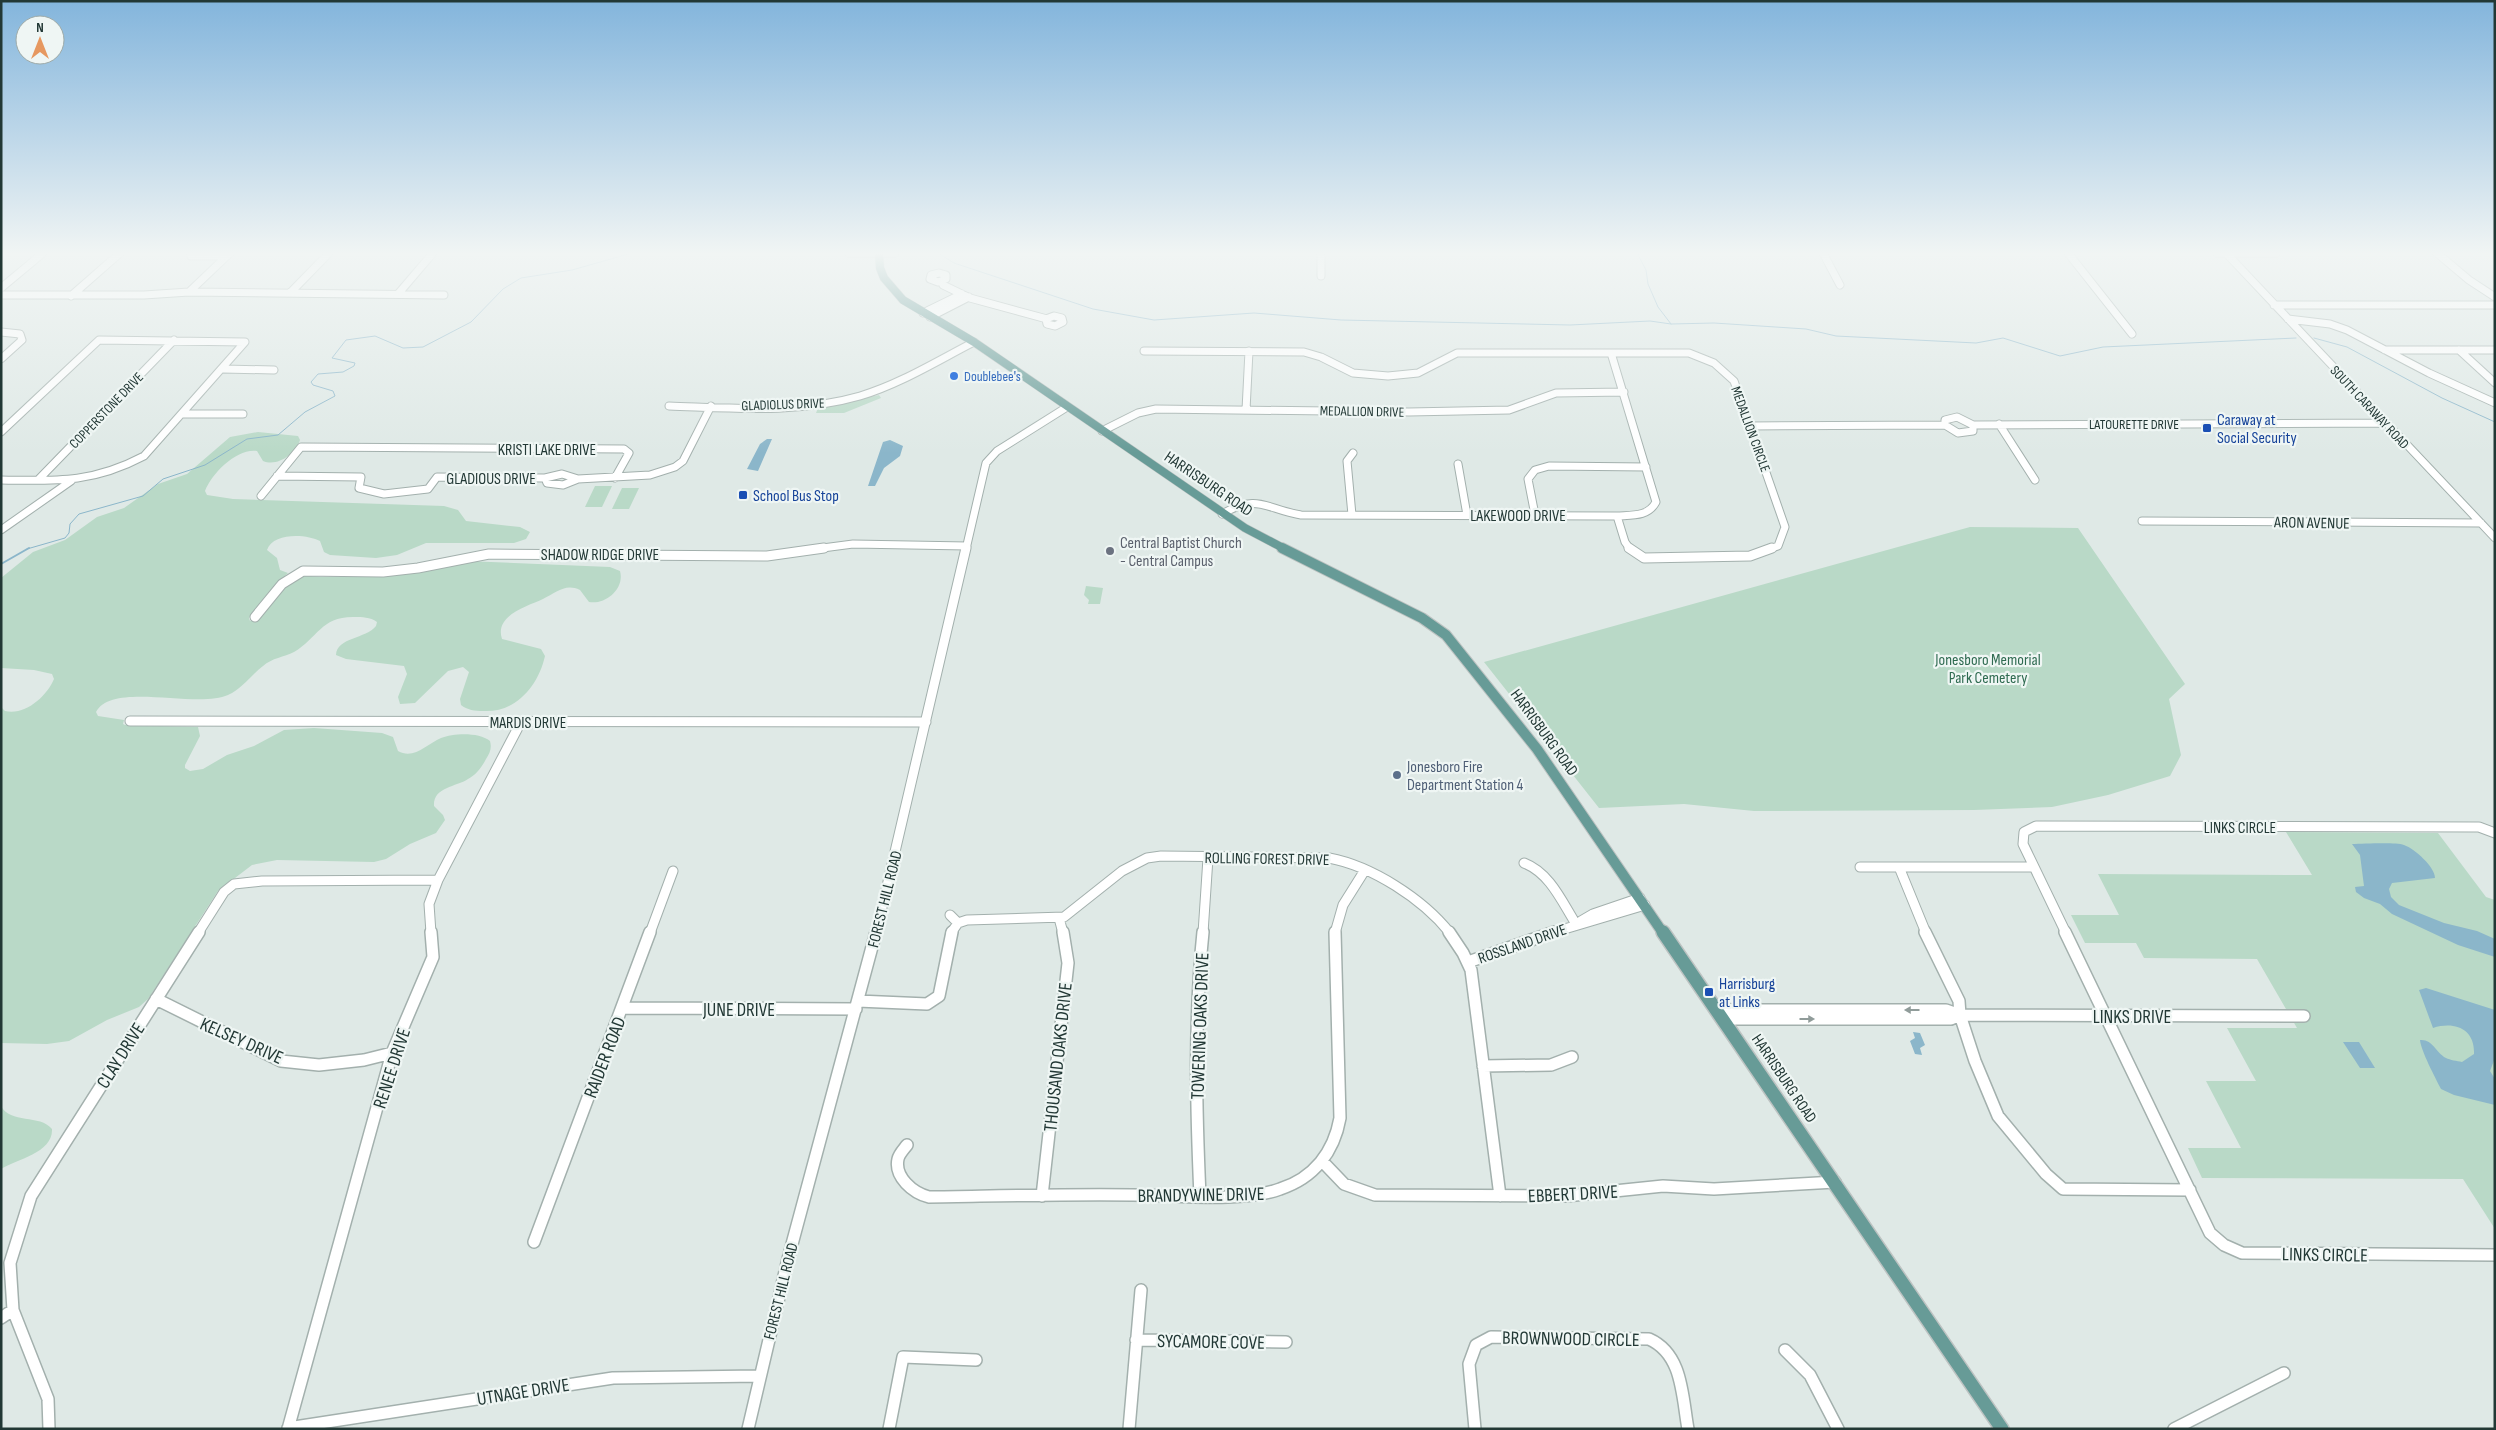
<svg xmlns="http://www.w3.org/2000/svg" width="2496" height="1430" font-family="'Sofia Sans Condensed',sans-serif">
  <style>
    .green { fill: #b9d9c7 }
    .water { fill: #8bb6ca }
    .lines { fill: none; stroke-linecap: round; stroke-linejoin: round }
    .stream-far1 { stroke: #8bb6ca; stroke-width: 1 }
    .stream { stroke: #8bb6ca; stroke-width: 2 }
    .minor-far2-casing { stroke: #a3b0ad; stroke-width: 9 }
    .minor-far1-casing { stroke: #a3b0ad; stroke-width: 11 }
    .minor-casing { stroke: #a3b0ad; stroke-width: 14 }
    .major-far2-casing { stroke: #bdc3c2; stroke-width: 9 }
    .major-far1-casing { stroke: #bdc3c2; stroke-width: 12 }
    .major-casing { stroke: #bdc3c2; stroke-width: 16 }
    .minor-far2 { stroke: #fff; stroke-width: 7 }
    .minor-far1 { stroke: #fff; stroke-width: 9 }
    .minor { stroke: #fff; stroke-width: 11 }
    .major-far2 { stroke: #679b97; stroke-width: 8 }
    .major-far1 { stroke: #679b97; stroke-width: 10 }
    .major { stroke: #679b97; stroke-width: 13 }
    .oneway { fill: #909c9a }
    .shop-dot { fill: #3f7fe0; stroke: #eff6f4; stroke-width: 2 }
    .transit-dot { fill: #1a4fb4; stroke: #eff6f4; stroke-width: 2 }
    .worship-dot { fill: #6b7280; stroke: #eff6f4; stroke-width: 2 }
    .service-dot { fill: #5c6f8a; stroke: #eff6f4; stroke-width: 2 }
    .labels { text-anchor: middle; stroke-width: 4.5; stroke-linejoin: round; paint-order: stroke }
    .far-shop-label { font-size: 14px; fill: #366cbe; stroke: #eff6f4; text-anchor: start }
    .far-street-label { font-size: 14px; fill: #223835; stroke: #eff6f4 }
    .transit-label { font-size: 16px; fill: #164399; stroke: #eff6f4; text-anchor: start }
    .street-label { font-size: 16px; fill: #223835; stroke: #eff6f4 }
    .worship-label { font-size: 16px; fill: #5b616d; stroke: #eff6f4; text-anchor: start }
    .park-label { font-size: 16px; fill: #2f6b51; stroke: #eff6f4 }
    .service-label { font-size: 16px; fill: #4e5e75; stroke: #eff6f4; text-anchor: start }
    .near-street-label { font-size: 19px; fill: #223835; stroke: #eff6f4 }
  </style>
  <rect width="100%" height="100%" fill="#dfe9e6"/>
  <path class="green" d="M879,395l2,3 -37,15h-28l2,-5z
    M258,432l40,4 2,4c-5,14 -22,27 -37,21l-6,-10c-20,-3 -45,22 -52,40l2,4 26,4 211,7 14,4 8,11 54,6 10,5 -4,7 -12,4h-88l-29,12 -21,3 -46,-3 -6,-3 -4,-11c-13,-7 -47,-9 -53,9l10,8 3,12 8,3 -14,13 -25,32 1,3 10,-3 25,-32 15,-11 21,2 61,-1 83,-15 145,6 10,4c5,18 -15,34 -31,31l-9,-12c-15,-7 -24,3 -37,9 -15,7 -49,16 -41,40l39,10 4,7c-7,31 -30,57 -62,55 -8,0 -16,-1 -22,-6l-1,-6 9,-27 -6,-5 -15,4 -33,32 -15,1 -2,-7 9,-23 -3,-8 -58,-7 -10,-4c1,-18 30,-16 40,-29l1,-4c-7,-5 -15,-5 -22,-5 -34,-1 -37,21 -61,35 -10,5 -22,6 -31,14 -12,9 -21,23 -35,29 -31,14 -116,-14 -132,17l2,4 26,4 -1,4 2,1 73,2 2,9 -15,29v3l5,3 13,-2 24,-14 27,-9 30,-16 30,-2 68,5 11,4 5,14c16,9 29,-7 43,-13 13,-5 38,-6 49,3 2,7 0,12 -4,18 -4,8 -10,16 -18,20 -12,8 -35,8 -34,27l9,9 2,5 -9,13 -26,11 -24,15 -12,3 -97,-2 -25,5 -34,26 -70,108 -9,8 -32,13 -38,21 -22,3 -46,-1v-346l1,11 3,3c20,5 42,-15 49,-32l-2,-5 -18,-4 -33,-2v-90l32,-26 32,-12 32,-23 27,-9 34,-24 29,-10 43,-37z
    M595,486h17l-10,21h-17z
    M622,488h17l-10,21h-17z
    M1970,527l108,1 107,156 -16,15 12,56 -11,21 -62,19 -56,12 -78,3 -220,1 -70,-7 -85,4 -115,-146z
    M1086,586l17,2 -3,16h-12l1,-4 -5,-5z
    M2286,832l152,1 48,64 9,3v329l-32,-50 -261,-1 -14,-30h53l-35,-67h50l-29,-53h70l-40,-69 -113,-1 -8,-15h-51l-14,-28h48l-21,-41 214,1z
    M1,1106c9,18 39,8 51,23 1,24 -35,30 -51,40z"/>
  <path class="water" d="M767,439h5l-14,32 -11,-2 13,-25z
    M890,440l13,6 -3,10 -16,12 -9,18h-7l15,-44z
    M2352,844c12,0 43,-2 52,1 11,4 31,22 31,33l-43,5 -3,6 2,8 8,8 45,18 33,8 18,8v18l-37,-12 -66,-31 -12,-10 -16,-6 -8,-6 -1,-5 9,-1 -4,-31z
    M2426,988l69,22v48l-5,13 5,8v26l-41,-10 -13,-6c-6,-12 -20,-38 -21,-49 13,-1 15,12 26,18 4,2 11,3 16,4l12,-8c1,-25 -19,-33 -41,-26l-14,-38z
    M1913,1032l7,1 5,12 -5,3 2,7 -7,-1 -5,-13 5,-3z
    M2343,1042h16l16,26h-15z"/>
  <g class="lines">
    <path class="stream-far1" d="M938,253l16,10 139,46 61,11 100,-7 87,7 229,5 80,-4 21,3 43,-1 92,6 30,7 140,7 27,-5 57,18 43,-9 193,-9
      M1637,253l9,17 2,14 10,23 13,17
      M2314,338l33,9 95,51 53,24
      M27,549l38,-11 4,-5 1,-9 9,-10 64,-18 20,-17 42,-14 42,-26 31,-4 27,-23 30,-16 -2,-5 -20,-6 -2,-3 7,-8 25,-2 11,-6 1,-3 -23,-5 14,-18 29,-4 28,12 20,-1 48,-25 32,-33 18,-11 51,-8 60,-17"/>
    <path class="stream" d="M1,564l28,-16"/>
    <defs>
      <path id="minor-far2" d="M849,253h46
        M1321,253v23
        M1823,253l17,32
        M2068,253l64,81
        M2217,253h59
        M2226,253l269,285
        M2437,253l32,27 26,17
        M191,256h36
        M939,273l7,2v4l-8,3 -8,-3 1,-4z
        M941,281l2,4 27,13 77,21
        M1,288l42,-35
        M189,292l41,-39
        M290,293l39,-40
        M398,294l35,-41
        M1,295h143l45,-3 255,3
        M71,296l49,-43
        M2274,305h221
        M923,313l39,-19
        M1054,316l8,2 1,4 -8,4 -8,-2 -1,-5z
        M930,317l39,-20
        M2288,319l42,5 17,6 82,43 66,30
        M1,332l19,2 2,6 -21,19
        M2385,350h110
        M2459,350l36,33
        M1144,351l160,1 17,5 32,16 35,3 30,-3 39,-20h232l25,10 20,18 51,146 -7,19 -9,3
        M223,369l51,1
        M669,406c63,2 129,8 191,-10 40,-12 77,-35 114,-54
        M1246,410l3,-59
        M182,414h61
        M1957,417l16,8v6l-15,2 -13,-8v-5z
        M1999,424l36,56
        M1973,425l413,-2
        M1750,426l195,-1
        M1102,431l36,-18 18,-4 253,3 100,-2 47,-17 68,-1
        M1,432l98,-92 146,2 -101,114c-51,27 -87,25 -143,24
        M1458,464l9,51
        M277,476l84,1 -2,11 25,6 44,-5 9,-12 108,1 17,-4 16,5 72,-4 25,-8 8,-6 28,-55
        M545,478l2,5 16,2 15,-6
        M38,480l136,-140
        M261,496l40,-49 323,2 5,4 -14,25
        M1222,514c37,-21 43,-5 79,1l316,1c15,-1 31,1 39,-14l-45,-149
        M1352,515l-5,-54 6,-8
        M1535,515l-7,-36 7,-9 14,-4 97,1
        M1617,516l8,26 5,7
        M2142,521l339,2
        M1,530l70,-49
        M815,549l38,-5 114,2
        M966,549l20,-86 11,-12 70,-44"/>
      <path id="minor-far1" d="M1629,548l15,10 106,-2 22,-8
        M255,617l27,-33 21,-13 80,1 35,-4 71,-14 278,2 57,-8
        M130,721l796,1
        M1524,863c26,10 38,39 52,61
        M1860,867h174
        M1899,867l27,66
        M950,915l8,8
        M1059,918l4,15
        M1581,921l12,-7 47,-16
        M198,933l26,-41 10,-8 28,-3 176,-1
        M431,933l-2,-29 9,-24 83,-158
        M650,933l23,-62
        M876,933l90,-385
        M951,933l7,-10 9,-3 97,-3 58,-46 25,-13 14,-2 168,2c43,8 94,41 121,75
        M1203,933l5,-75
        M1335,933l8,-28 22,-35
        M1551,933l94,-28
        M2066,933l-43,-89 1,-12 12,-6 443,1 16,6"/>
      <path id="minor" d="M1449,932l14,21 8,17 29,226
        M1925,932l34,69 1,14 15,46 23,55 48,58 17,15 127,1
        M2065,932l145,301 14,12 18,8 253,2
        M1468,962l86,-30
        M156,999l125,62 38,4 45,-5 28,-7
        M858,1001l69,3 12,-8 13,-64
        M622,1008l234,1
        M1717,1010h229l14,5 344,1
        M1723,1019h228l9,-4
        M1483,1066l68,-1 21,-8
        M907,1145c-3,4 -8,9 -9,14 -4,18 15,34 31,38 68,-1 136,-3 204,-2 41,0 110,8 147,-6 34,-11 54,-37 60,-71l-5,-186
        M1322,1161l22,23 31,11 191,1 97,-10 51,3 121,-7
        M1042,1196l26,-233 -5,-31
        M1200,1196c-4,-88 -6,-177 3,-264
        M534,1242l116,-310
        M1,1318l12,-8
        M1136,1340l150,2
        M1785,1350l25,25 28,54
        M288,1428l325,-50 146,-2
        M49,1429l-1,-30 -35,-89 -3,-47 21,-67 168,-264
        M288,1429l104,-376 41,-96 -2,-25
        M748,1429l40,-170 88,-327
        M889,1429l14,-72 73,3
        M1129,1429l12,-139
        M1475,1429l-6,-65 7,-19 15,-8 158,2c34,15 33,57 39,90
        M2174,1429l110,-56"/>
      <path id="major-far2" d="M879,253l1,15 4,10 19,22 71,42 271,186 40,21"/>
      <path id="major-far1" d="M1282,548l140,70 24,17 91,114 126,184"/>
      <path id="major" d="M1663,932l339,497"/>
    </defs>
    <use href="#minor-far2" class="minor-far2-casing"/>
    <use href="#minor-far1" class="minor-far1-casing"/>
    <use href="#minor" class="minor-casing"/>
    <use href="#major-far2" class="major-far2-casing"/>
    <use href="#major-far1" class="major-far1-casing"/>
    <use href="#major" class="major-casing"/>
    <use href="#minor-far2" class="minor-far2"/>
    <use href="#minor-far1" class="minor-far1"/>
    <use href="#minor" class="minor"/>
    <use href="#major-far2" class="major-far2"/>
    <use href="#major-far1" class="major-far1"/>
    <use href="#major" class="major"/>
  </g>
  <defs><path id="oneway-solid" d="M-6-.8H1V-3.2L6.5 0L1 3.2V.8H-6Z" transform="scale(1.25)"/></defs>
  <g class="oneway">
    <use href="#oneway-solid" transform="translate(1912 1010) rotate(180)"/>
    <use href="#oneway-solid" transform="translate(1807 1019)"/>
  </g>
  <linearGradient id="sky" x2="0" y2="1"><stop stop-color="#83b5dc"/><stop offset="0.56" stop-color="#f1f5f4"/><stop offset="1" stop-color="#f1f5f4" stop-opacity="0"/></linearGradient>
  <rect width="2496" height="453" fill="url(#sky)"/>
  <circle class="shop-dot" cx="954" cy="376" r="5"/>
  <g class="transit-dot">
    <rect x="2202" y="423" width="10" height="10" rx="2.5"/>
    <rect x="738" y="490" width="10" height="10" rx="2.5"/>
    <rect x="1704" y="987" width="10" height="10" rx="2.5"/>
  </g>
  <circle class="worship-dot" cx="1110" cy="551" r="5"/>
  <circle class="service-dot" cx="1397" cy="775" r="5"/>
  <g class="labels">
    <g class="far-shop-label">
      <text x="964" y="381">Doublebee's</text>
    </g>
    <g class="far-street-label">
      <text transform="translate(783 404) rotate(-2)" y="5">GLADIOLUS DRIVE</text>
      <text transform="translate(2370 407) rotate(47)" y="5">SOUTH CARAWAY ROAD</text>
      <text transform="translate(106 410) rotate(-46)" y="5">COPPERSTONE DRIVE</text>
      <text transform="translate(1362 411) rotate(1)" y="5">MEDALLION DRIVE</text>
      <text x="2134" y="429">LATOURETTE DRIVE</text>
      <text transform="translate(1751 429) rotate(70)" y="5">MEDALLION CIRCLE</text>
    </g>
    <g class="transit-label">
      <text x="2217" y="425">Caraway at<tspan x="2217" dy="18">Social Security</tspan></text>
      <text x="753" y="501">School Bus Stop</text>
      <text x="1719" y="989">Harrisburg<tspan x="1719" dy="18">at Links</tspan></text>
    </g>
    <g class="street-label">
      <text x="547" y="455">KRISTI LAKE DRIVE</text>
      <text x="491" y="484">GLADIOUS DRIVE</text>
      <text transform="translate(1209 483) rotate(34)" y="6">HARRISBURG ROAD</text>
      <text x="1518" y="521">LAKEWOOD DRIVE</text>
      <text transform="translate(2312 522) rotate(1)" y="6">ARON AVENUE</text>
      <text x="600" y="560">SHADOW RIDGE DRIVE</text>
      <text x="528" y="728">MARDIS DRIVE</text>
      <text transform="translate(1545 732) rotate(54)" y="6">HARRISBURG ROAD</text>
      <text x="2240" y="833">LINKS CIRCLE</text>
      <text transform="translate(1267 858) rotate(1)" y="6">ROLLING FOREST DRIVE</text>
      <text transform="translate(884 899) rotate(-76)" y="6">FOREST HILL ROAD</text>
      <text transform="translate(1522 943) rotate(-19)" y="6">ROSSLAND DRIVE</text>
      <text transform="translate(1785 1078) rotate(56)" y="6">HARRISBURG ROAD</text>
      <text transform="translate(780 1291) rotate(-76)" y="6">FOREST HILL ROAD</text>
    </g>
    <g class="worship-label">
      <text x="1120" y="548">Central Baptist Church<tspan x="1120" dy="18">- Central Campus</tspan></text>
    </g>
    <g class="park-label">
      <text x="1988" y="665">Jonesboro Memorial<tspan x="1988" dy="18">Park Cemetery</tspan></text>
    </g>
    <g class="service-label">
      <text x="1407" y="772">Jonesboro Fire<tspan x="1407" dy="18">Department Station 4</tspan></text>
    </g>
    <g class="near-street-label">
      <text x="739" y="1016">JUNE DRIVE</text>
      <text x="2132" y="1023">LINKS DRIVE</text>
      <text transform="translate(1199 1026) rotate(-88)" y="7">TOWERING OAKS DRIVE</text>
      <text transform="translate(242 1040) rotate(24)" y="7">KELSEY DRIVE</text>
      <text transform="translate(120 1055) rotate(-58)" y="7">CLAY DRIVE</text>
      <text transform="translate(604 1057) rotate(-69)" y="7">RAIDER ROAD</text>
      <text transform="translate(1057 1057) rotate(-84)" y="7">THOUSAND OAKS DRIVE</text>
      <text transform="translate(391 1068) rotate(-72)" y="7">RENEE DRIVE</text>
      <text transform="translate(1573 1193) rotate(-3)" y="7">EBBERT DRIVE</text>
      <text transform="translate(1201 1194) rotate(-1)" y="7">BRANDYWINE DRIVE</text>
      <text transform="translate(2325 1254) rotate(1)" y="7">LINKS CIRCLE</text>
      <text transform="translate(1571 1338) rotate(1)" y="7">BROWNWOOD CIRCLE</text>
      <text transform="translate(1211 1341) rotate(1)" y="7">SYCAMORE COVE</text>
      <text transform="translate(523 1391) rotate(-9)" y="7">UTNAGE DRIVE</text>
    </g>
  </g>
  <rect width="2496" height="1430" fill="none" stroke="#223835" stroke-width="5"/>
  <g transform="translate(40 40)"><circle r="24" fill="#eff6f4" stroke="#9daaa8"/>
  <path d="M0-4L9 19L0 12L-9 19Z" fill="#e69860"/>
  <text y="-8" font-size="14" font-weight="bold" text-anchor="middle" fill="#223835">N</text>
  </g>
</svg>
